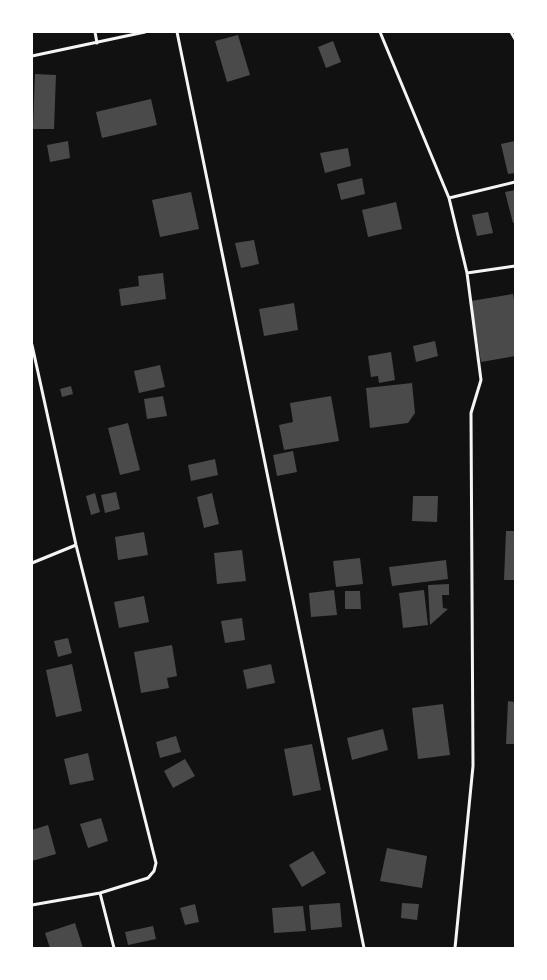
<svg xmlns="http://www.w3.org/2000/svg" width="547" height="980" font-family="'Work Sans',sans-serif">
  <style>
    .building { fill: #4a4a4a }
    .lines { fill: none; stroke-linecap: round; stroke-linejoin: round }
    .service { stroke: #f5f5f5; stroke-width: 3 }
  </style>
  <rect width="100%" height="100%" fill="#111"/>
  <path class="building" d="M238,35l12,40 -23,7 -12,-41z
    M333,41l8,21 -15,6 -8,-21z
    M35,74l21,1 -2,54h-21z
    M151,99l6,26 -55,13 -6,-26z
    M68,141l2,17 -20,4 -3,-17z
    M515,141v32l-7,1 -7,-30z
    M348,148l3,18 -26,7 -5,-20z
    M362,178l3,16 -24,6 -4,-16z
    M515,190v32l-2,1 -8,-31z
    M191,192l8,37 -39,8 -8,-37z
    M396,202l6,27 -34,8 -6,-27z
    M488,212l5,21 -16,3 -5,-21z
    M254,240l5,24 -18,4 -6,-25z
    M163,273l3,26 -45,7 -2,-17 20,-3 -1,-10z
    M513,294l2,11v51l-34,6 -10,-61z
    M294,303l4,27 -34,6 -5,-27z
    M435,341l3,15 -22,6 -3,-16z
    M391,352l4,28 -16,3 -1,-7 -7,1 -3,-21z
    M160,365l5,22 -26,6 -5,-22z
    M412,383l3,30 -7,10 -38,5 -4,-40z
    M71,386l2,8 -11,3 -2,-8z
    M163,396l4,20 -20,3 -3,-20z
    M331,396l8,45 -55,9 -5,-25 14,-3 -3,-19z
    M128,423l12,47 -20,5 -12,-47z
    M293,451l4,21 -20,4 -4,-21z
    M215,459l3,16 -27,6 -3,-16z
    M116,492l4,17 -15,4 -4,-18z
    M95,493l5,19 -9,3 -5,-19z
    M212,493l7,31 -15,4 -7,-31z
    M413,496h25l-1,26 -25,-1z
    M506,531h9v49h-11z
    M144,532l4,23 -30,5 -3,-23z
    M242,550l4,31 -29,3 -3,-31z
    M360,558l3,26 -27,3 -3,-26z
    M446,560l2,19 -56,7 -3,-19z
    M449,584v11h-7l1,13 5,1 -18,16 -2,-40z
    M334,590l3,25 -26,2 -2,-24z
    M424,590l4,35 -25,3 -4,-35z
    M345,591h15l1,18h-16z
    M144,596l5,26 -30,6 -5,-26z
    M242,618l3,22 -20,3 -4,-22z
    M68,638l4,15 -14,4 -4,-16z
    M172,645l5,31 -10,2 2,10 -28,5 -7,-41z
    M72,664l10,47 -26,6 -10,-47z
    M271,664l4,19 -28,6 -4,-19z
    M508,701l7,1v42h-9z
    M443,704l7,51 -32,4 -6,-51z
    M383,729l5,21 -36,10 -5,-22z
    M176,736l5,16 -21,6 -4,-16z
    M312,744l9,46 -28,6 -9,-47z
    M88,753l6,27 -24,5 -6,-26z
    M185,759l10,17 -22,12 -9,-17z
    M101,818l7,23 -20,7 -8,-24z
    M48,825l8,29 -24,7v-31z
    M387,848l40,8 -5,32 -42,-7z
    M313,851l13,22 -24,14 -13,-22z
    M340,903l2,24 -31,3 -2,-25z
    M402,903l17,1 -2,16 -16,-2z
    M195,904l4,18 -14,3 -5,-17z
    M303,906l3,25 -32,2 -2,-25z
    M75,923l8,25h-33l-5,-15z
    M153,926l3,13 -28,6 -3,-13z"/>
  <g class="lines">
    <path class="service" d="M95,32l2,11
      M177,32l187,916
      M380,32l69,166 18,75 14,107 -10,33 2,353 -18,182
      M511,32l4,7
      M32,56l113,-24
      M449,198l66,-16
      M467,273l48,-7
      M32,345l44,200 80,318 -2,8 -6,7 -48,15 -68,12
      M32,563l44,-18
      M100,893l14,55"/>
  </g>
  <rect width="547" height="980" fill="none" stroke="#ffffff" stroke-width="66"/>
</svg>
